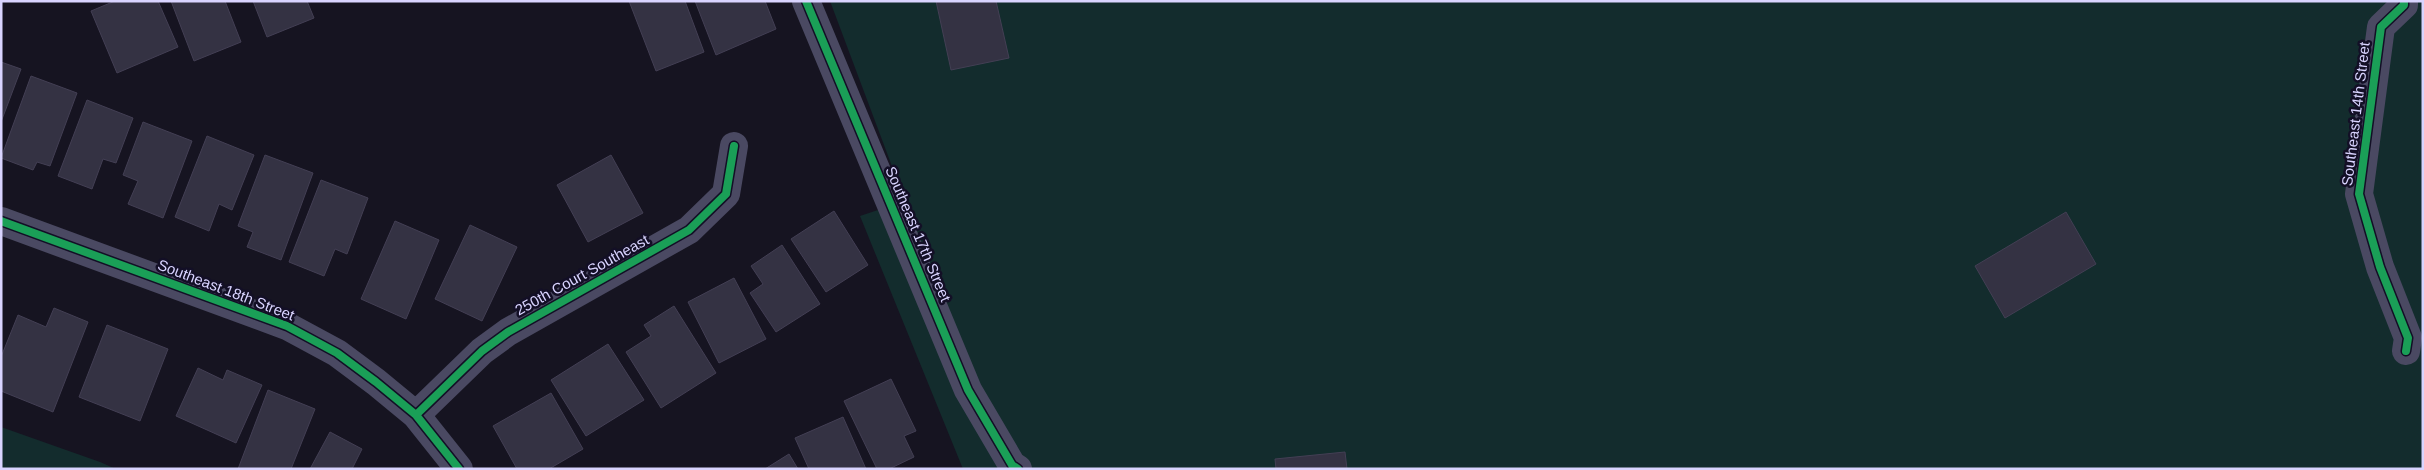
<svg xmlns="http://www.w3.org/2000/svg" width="2424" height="470" font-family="Helvetica,sans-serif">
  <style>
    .green { fill: #132c2d }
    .building { fill: #343243; stroke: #433f54 }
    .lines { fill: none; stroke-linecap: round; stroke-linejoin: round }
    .minor { stroke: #4a4962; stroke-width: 28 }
    .cycleway-casing { stroke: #130f26; stroke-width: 11 }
    .cycleway { stroke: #1a9f57; stroke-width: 8 }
    .labels { text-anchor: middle; stroke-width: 5; stroke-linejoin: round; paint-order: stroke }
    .street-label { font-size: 15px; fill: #d9d4ff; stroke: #130f26 }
  </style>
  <rect width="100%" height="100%" fill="#161421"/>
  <path class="green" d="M830,1h1593v468h-1460l-103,-253 45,-15z
    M1,427l99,35 16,7h-115z"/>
  <path class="building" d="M115,1h43l20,46 -61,26 -26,-62z
    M171,1h54l16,41 -47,19z
    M253,1h54l7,17 -47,19z
    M629,1h56l19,51 -48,19z
    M695,1h70l11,28 -60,26z
    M936,1h60l13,57 -58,12z
    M1,62l20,7 -20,53z
    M31,76l46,17 -27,73 -13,-4 -4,8 -32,-12z
    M87,100l46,18 -17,45 -13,-4 -11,30 -34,-13z
    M143,122l49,19 -29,77 -35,-14 10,-23 -15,-6z
    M207,136l47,19 -22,55 -13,-6 -10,27 -34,-14z
    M265,155l48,18 -32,87 -34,-13 6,-15 -15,-6z
    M611,155l32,58 -55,29 -31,-57z
    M321,180l47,18 -21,56 -12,-5 -11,27 -35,-14z
    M834,211l34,54 -42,27 -35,-53z
    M2066,212l30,52 -91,54 -30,-52z
    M395,221l44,19 -33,79 -45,-20z
    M470,225l47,22 -35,74 -47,-22z
    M782,245l38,59 -44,28 -26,-39 13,-9 -12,-18z
    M734,278l32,61 -47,24 -31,-61z
    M674,306l42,67 -55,35 -35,-56 25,-16 -7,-11z
    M54,308l34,14 -35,90 -52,-21v-34l17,-42 28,12z
    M107,325l61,24 -28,72 -61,-24z
    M608,344l36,56 -58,36 -35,-56z
    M198,368l25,12 4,-10 35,15 -26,58 -60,-27z
    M891,379l25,52 -12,5 10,21 -25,12h-12l-33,-68z
    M268,390l47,19 -24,60h-53z
    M551,393l32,56 -34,20h-32l-24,-43z
    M843,417l23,52h-57l-14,-31z
    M330,432l32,17 -10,20h-42z
    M1345,452l2,17h-71l-1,-10z
    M789,454l9,15h-33z"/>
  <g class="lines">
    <path class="minor" d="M806,1l162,389 44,75 6,4
      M2404,1v4l-23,22 -22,167 21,73 28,71 -2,13
      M1,221l286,105 50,27 39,29 40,33 43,54
      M416,415l66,-64 26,-19 181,-102 37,-36 8,-48"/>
    <defs>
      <path id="cycleway" d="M806,1l162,389 44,75 6,4
        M2404,1v4l-23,22 -22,167 21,73 28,71 -2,13
        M1,221l286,105 50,27 39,29 40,33 43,54
        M416,415l66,-64 26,-19 181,-102 37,-36 8,-48"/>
    </defs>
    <use href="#cycleway" class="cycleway-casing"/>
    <use href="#cycleway" class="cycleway"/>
  </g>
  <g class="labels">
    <g class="street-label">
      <text transform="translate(2356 114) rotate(-83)" y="5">Southeast 14th Street</text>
      <text transform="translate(918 234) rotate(67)" y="5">Southeast 17th Street</text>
      <text transform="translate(582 275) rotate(-29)" y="5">250th Court Southeast</text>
      <text transform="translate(226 290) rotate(21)" y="5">Southeast 18th Street</text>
    </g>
  </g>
  <rect width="2424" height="470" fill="none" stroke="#d9d4ff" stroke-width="5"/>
</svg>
